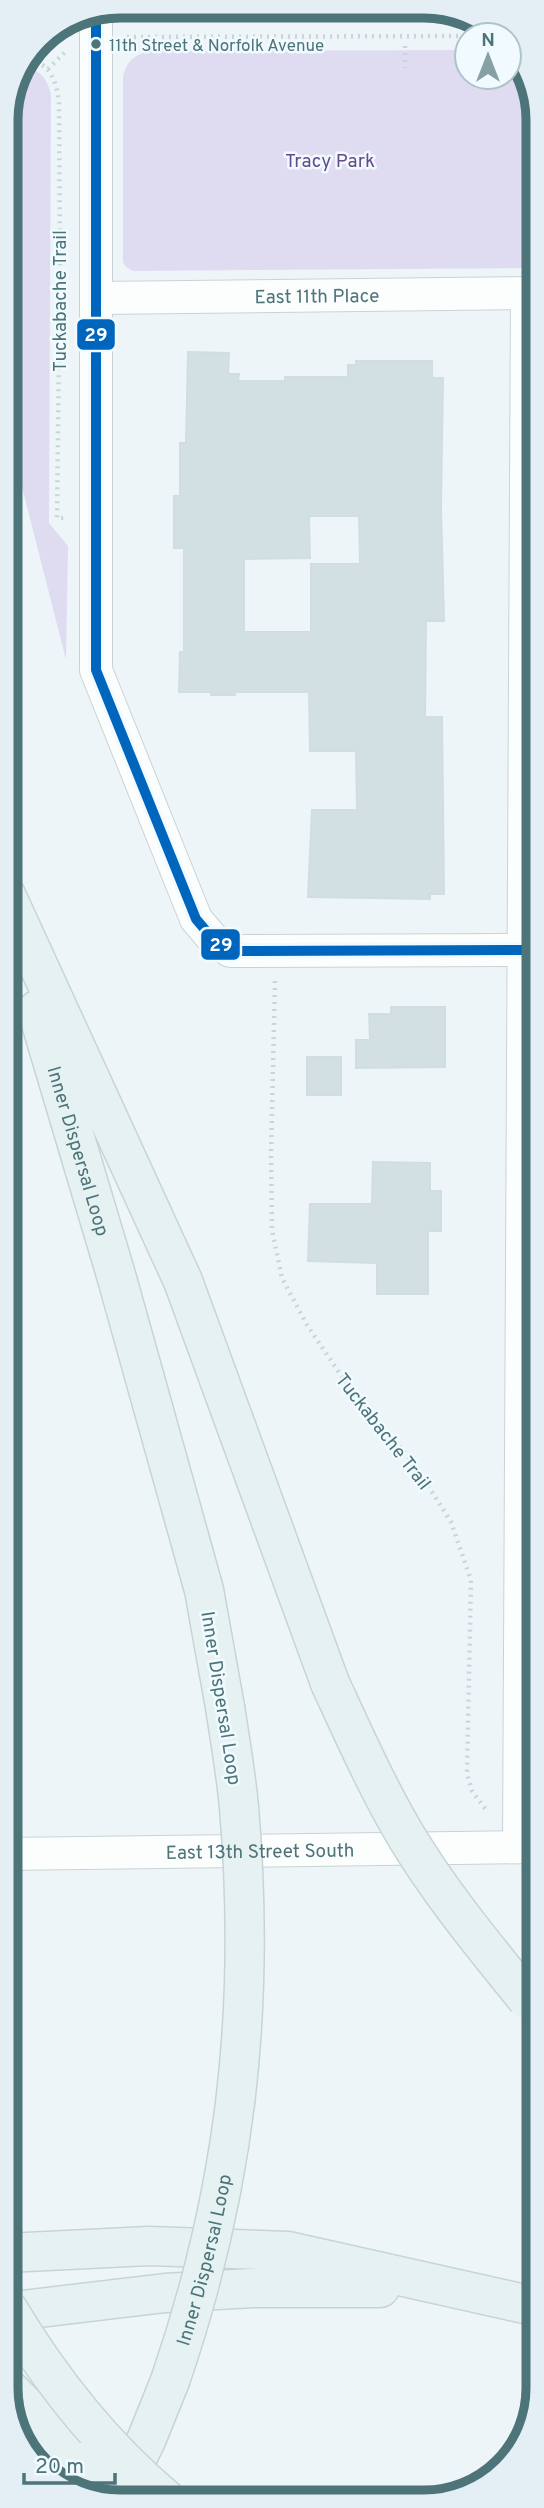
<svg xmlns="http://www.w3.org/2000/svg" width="544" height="2508" font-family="Overpass,sans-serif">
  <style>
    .green { fill: #dfdcf1 }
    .building { fill: #d2e0e4; stroke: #d0dee2; stroke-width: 2; fill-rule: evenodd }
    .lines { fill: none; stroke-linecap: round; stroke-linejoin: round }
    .minor-casing { stroke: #c9d3d6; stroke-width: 34 }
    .highway-casing { stroke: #c7d4d7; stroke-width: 41 }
    .path { stroke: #c9d5d8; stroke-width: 4.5; stroke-dasharray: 2 5; stroke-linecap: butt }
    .minor { stroke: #fcfefe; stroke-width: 32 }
    .highway { stroke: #e6f2f2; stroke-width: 38 }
    .highway-bridge-casing { stroke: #c7d4d7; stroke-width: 41; stroke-linecap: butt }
    .highway-bridge { stroke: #e6f2f2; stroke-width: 38 }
    .bus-1-casing { stroke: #f0faff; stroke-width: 16 }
    .bus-1 { stroke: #0065bd; stroke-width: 10 }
    .bus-dot { fill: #4c7479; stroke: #f0faff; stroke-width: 2.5 }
    .labels { text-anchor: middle; stroke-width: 5; stroke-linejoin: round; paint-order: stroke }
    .bus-label { font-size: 17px; fill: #4c7479; stroke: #f0faff; text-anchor: start }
    .park-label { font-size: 19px; fill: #66498a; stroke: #f0faff }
    .street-label { font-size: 19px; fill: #4c7479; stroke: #f0faff }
    .rim { fill: none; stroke: #4c7479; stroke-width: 9 }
    .line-badge { stroke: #f0faff; stroke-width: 2.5 }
    .badge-label { font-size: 19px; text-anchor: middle; font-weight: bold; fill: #fff }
  </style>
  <rect width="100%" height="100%" fill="#eef5f9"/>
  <path class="green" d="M467,50v27h42v-27h4l25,55v163l-405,3 -7,-4 -3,-5v-185c4,-16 9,-20 25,-26z
    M26,68c15,2 21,11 25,26l-2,429 19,23 -2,114 -60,-236 -1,-312z"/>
  <path class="building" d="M188,352l41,1 -1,21h11l-1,7h47v-4h63v-12h8v-4h76v17h11l-2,129 3,114h-18l-1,96h17l2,177h-14v5l-122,-2 4,-87h45l-1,-59h-46l-1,-59h-74v3h-24v-3h-32l1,-40h4v-104h-10v-52h6v-53h6zM309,516h50l1,48h-49v68h-67v-73l66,-1z
    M391,1007h54v60l-89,1v-28h14l-1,-26h22z
    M307,1057h34v38h-34z
    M373,1162l57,1v28h11v40h-13v63h-51v-31l-69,-2 2,-57h62z"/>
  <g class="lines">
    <defs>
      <g id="minor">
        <path d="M96,15v655l100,249 17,20 17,12 308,-1"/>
        <path id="s1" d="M97,298l441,-5"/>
        <path d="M519,1847l8,-1553"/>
        <path id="s2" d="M6,1854l532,-7"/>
      </g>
      <g id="highway">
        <path d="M6,895l177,386 147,402"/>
        <path id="s3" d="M37,1010l79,265 88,315 21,117"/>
        <path d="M6,2253l143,-7 139,5 250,56"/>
        <path d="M6,2312l159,-19 88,-5h127"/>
        <path d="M6,2386l75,76"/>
        <path d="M119,2496l28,-58 23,-57"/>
      </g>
    </defs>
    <use href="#minor" class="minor-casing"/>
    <use href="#highway" class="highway-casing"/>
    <path class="path" d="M127,37l340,-1
      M39,38l27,1
      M405,46v22
      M29,61c22,1 27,22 30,41l1,163 -3,253h9
      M48,69l17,-17
      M275,981l-4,173 1,76 10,48 25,47 50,74 57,64 37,59 20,58 -4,194 5,17 15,20"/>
    <use href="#minor" class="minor"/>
    <use href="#highway" class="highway"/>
    <defs>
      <g id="highway-bridge">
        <path d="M330,1683c24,52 47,104 76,153 35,58 78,110 121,163"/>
        <path d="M6,2306c43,72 97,141 162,195"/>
        <path id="s4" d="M170,2381c66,-192 86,-371 69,-574 -3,-33 -9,-67 -14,-100"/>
        <path d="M81,2462l44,39"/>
      </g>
    </defs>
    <use href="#highway-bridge" class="highway-bridge-casing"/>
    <use href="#highway-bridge" class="highway-bridge"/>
    <defs>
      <path id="bus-1" d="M96,15v655l100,249 17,20 17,12 308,-1"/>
    </defs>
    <use href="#bus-1" class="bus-1-casing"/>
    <use href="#bus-1" class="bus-1"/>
  </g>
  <circle class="bus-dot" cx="96" cy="44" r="6"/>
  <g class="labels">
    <g class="bus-label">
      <text x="109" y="51">11th Street &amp; Norfolk Avenue</text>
    </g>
    <g class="park-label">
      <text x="330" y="167">Tracy Park</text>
    </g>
    <g class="street-label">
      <text dy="7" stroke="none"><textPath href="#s1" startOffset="220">East 11th Place</textPath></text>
      <text transform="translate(59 301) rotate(-90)" y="7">Tuckabache Trail</text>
      <text dy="7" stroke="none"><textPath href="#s3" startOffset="147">Inner Dispersal Loop</textPath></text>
      <text transform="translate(384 1431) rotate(52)" y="7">Tuckabache Trail</text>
      <text transform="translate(222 1698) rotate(81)" y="7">Inner Dispersal Loop</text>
      <text dy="7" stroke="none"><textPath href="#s2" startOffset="254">East 13th Street South</textPath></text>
      <text dy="7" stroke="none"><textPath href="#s4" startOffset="126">Inner Dispersal Loop</textPath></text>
    </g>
  </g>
  <path d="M0 0H544V2508H0ZM120 18H424A102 102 0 0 1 526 120V2388A102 102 0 0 1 424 2490H120A102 102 0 0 1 18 2388V120A102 102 0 0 1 120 18Z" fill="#e3eff4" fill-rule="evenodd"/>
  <path class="rim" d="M120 18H424A102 102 0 0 1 526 120V2388A102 102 0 0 1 424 2490H120A102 102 0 0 1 18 2388V120A102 102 0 0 1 120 18Z"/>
  <g class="line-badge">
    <rect x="76" y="318" width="40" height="33" rx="7" fill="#0065bd"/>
    <rect x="200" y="928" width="41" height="33" rx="7" fill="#0065bd"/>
  </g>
  <g class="badge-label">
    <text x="96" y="341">29</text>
    <text x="221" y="951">29</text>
  </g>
  <g transform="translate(488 56)"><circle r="33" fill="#f0faff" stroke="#aec4c9" stroke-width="2"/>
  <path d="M0-5L12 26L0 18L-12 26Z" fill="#85a1a6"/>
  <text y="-10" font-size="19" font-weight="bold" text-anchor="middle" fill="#4c7479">N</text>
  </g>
  <path d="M24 2473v10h91v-10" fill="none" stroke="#4c7479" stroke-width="3.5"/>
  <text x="35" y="2473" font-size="21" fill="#4c7479" stroke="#f0faff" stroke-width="5" paint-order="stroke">20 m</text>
</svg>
